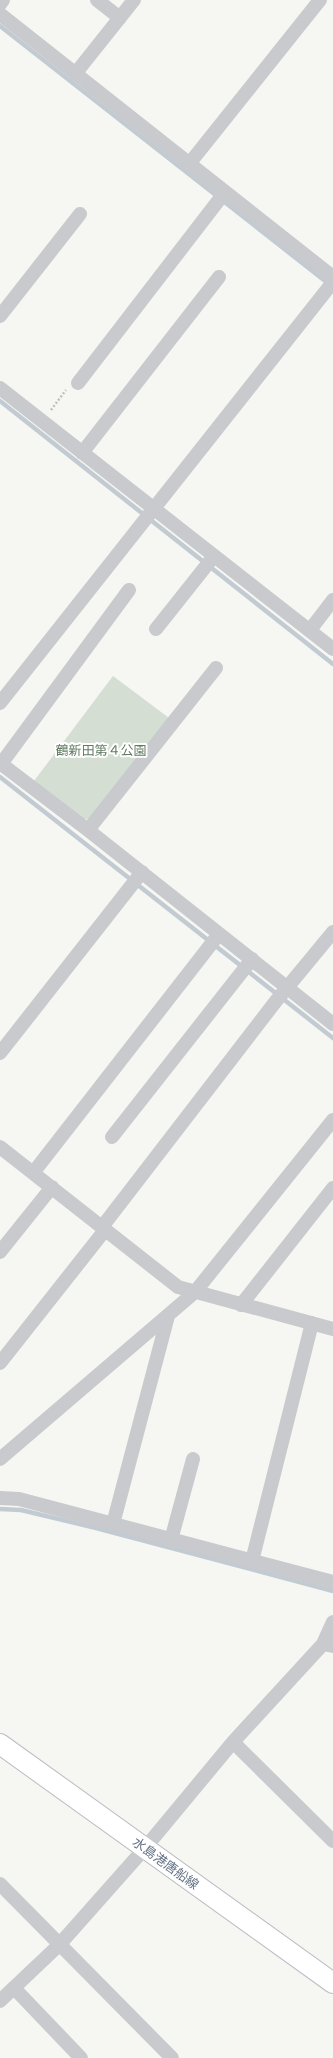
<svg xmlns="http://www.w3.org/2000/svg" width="333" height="2058" font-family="Overpass,'Noto Sans JP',sans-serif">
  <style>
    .green { fill: #d5ded3 }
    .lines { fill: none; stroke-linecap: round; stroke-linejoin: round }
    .stream { stroke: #c3cbd2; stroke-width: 4.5 }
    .secondary-casing { stroke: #babdc2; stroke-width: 22 }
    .path { stroke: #bfc0c3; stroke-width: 2.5; stroke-dasharray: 2 2; stroke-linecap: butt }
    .street { stroke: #c8cace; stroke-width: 14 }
    .secondary { stroke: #fff; stroke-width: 20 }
    .labels { text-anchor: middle; stroke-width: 4; stroke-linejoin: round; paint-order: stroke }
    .park-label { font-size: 13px; fill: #637c63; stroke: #fff }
    .street-label { font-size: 13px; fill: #637085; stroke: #fff }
  </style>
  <rect width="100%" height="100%" fill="#f6f6f2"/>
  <path class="green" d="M113,676l56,42 -77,101h-8l-50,-38z"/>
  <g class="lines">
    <path class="stream" d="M0,26l329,258
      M0,401l333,263
      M0,777l333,261
      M0,1509l21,1 75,18 237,63"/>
    <defs>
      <path id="secondary" d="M0,1744l333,239"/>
    </defs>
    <use href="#secondary" class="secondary-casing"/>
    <path class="path" d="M51,410l15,-20"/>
    <path class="street" d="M97,0l23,18
      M0,4l3,-4
      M0,14l333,263
      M75,74l59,-74
      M189,164l131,-164
      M0,316l80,-102
      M78,383l147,-191
      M0,388l333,261
      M82,453l137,-176
      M156,629l58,-73
      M310,630l23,-30
      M0,703l333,-421
      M0,763l88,67 245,194
      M1,764l128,-174
      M88,830l128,-162
      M0,1053l142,-181
      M112,1137l140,-178
      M0,1147l178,140 155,42
      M33,1173l186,-239
      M102,1227l174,-226 57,-69
      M0,1252l52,-65
      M241,1305l92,-117
      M0,1363l105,-133
      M0,1459l195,-167 138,-172
      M0,1498l19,1 314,83
      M113,1524l55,-208
      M171,1540l22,-81
      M252,1561l60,-238
      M323,1644l10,-22
      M233,1742l100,99
      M0,1884l172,174
      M14,1988l67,70
      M0,2001l59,-56 86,-97 88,-106 90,-98 10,2"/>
    <use href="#secondary" class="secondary"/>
  </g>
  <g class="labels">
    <g class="park-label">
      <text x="101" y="755">鶴新田第４公園</text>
    </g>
    <g class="street-label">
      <text transform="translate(166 1863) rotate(36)" y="5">水島港唐船線</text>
    </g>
  </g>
</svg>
